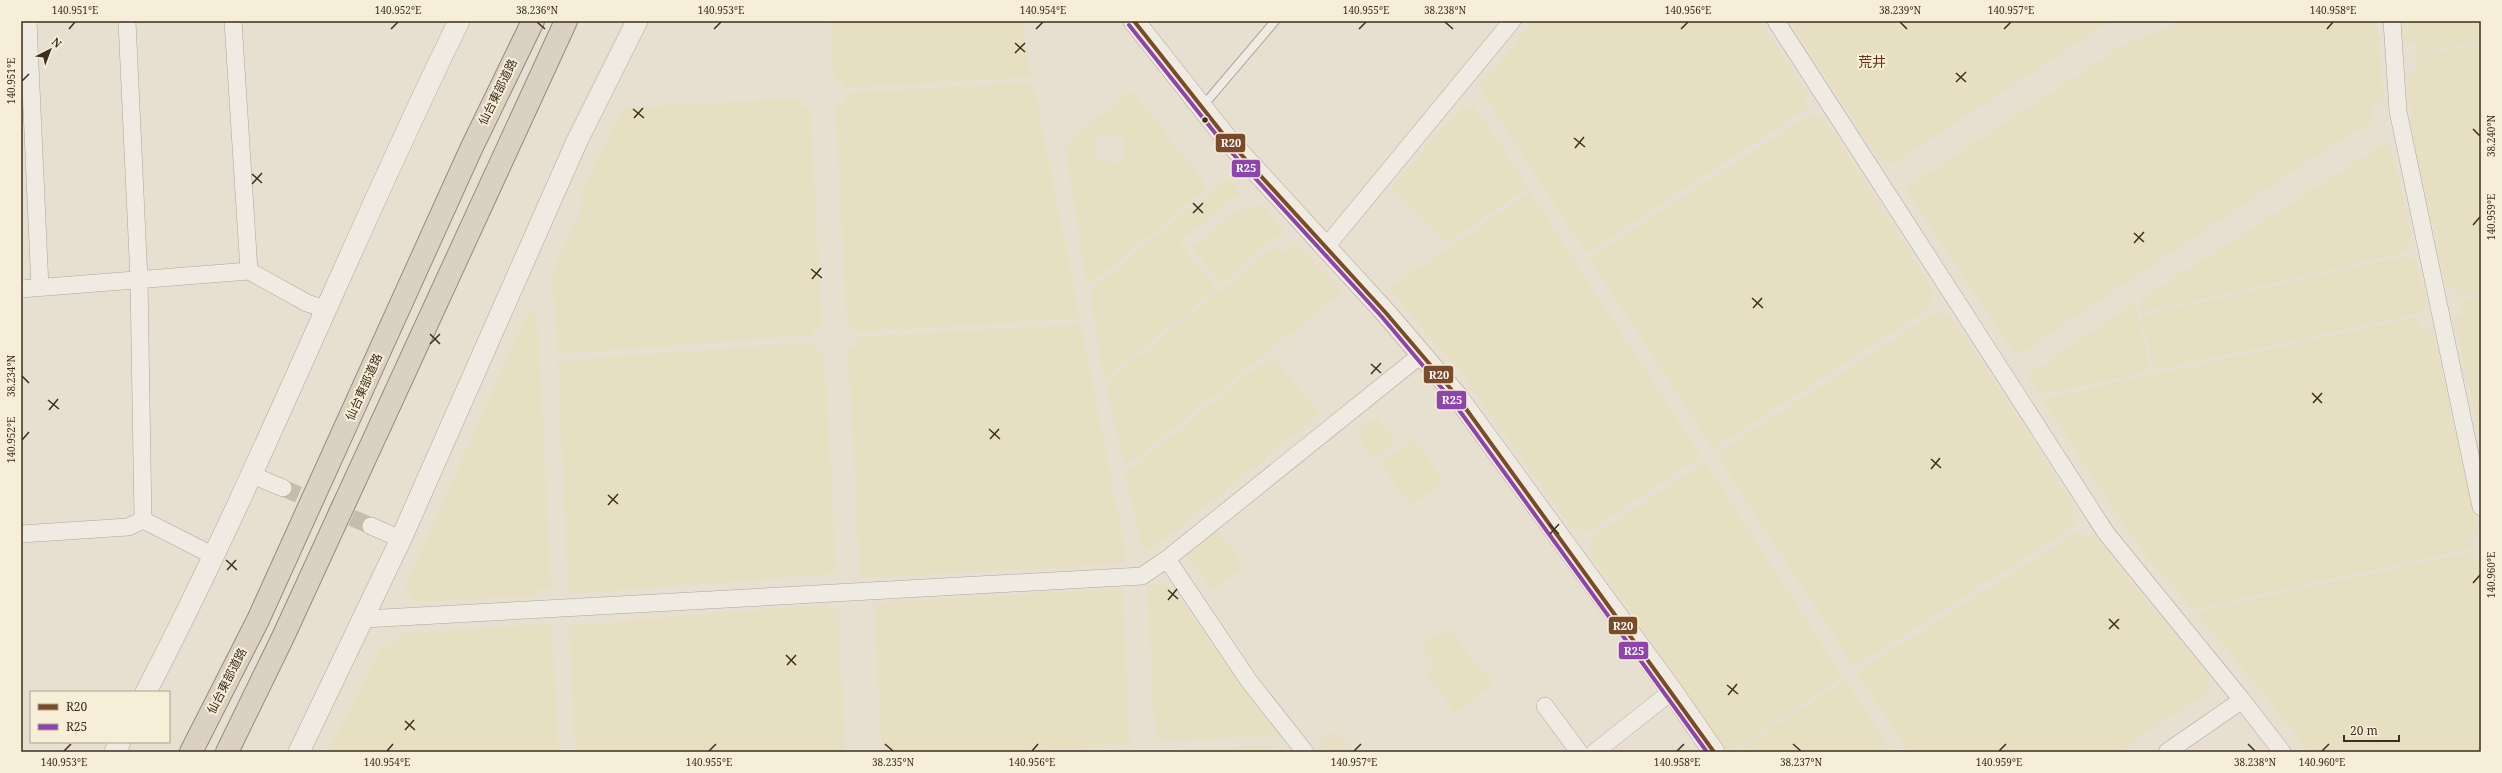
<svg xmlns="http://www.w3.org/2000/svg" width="2502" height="773" font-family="'Noto Serif','Noto Sans JP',serif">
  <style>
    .farmland { fill: #e6dfc2; fill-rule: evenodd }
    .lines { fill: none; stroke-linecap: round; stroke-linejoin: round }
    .minor-tunnel { stroke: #c5bcae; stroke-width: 17; stroke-dasharray: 17 8; stroke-linecap: butt }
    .service-casing { stroke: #ada599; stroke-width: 10 }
    .minor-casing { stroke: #ada599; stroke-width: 18 }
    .tertiary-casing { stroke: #ada599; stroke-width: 22 }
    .motorway-casing { stroke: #928b80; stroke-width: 24 }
    .service { stroke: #efebe3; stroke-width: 8 }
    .minor { stroke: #efebe3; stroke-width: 17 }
    .tertiary { stroke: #efebe3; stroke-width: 21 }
    .motorway { stroke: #dad1c2; stroke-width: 22 }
    .bus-1-casing { stroke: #f7eed8; stroke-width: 7 }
    .bus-2-casing { stroke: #f7eed8; stroke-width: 7 }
    .bus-1 { stroke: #7a4b2a; stroke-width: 4 }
    .bus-2 { stroke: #8e44ad; stroke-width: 4 }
    .ticks { fill: none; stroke: #3d2e20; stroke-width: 1.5 }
    .bus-dot { fill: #3d2e20; stroke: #f7eed8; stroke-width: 1.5 }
    .labels { text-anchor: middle; stroke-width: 4; stroke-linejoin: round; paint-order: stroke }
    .street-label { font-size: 12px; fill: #3d2e20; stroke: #f7eed8 }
    .quarter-label { font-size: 14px; fill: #6b2e1e; stroke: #f7eed8 }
    .line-badge { stroke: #f7eed8; stroke-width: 1.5 }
    .badge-label { font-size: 11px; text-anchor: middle; font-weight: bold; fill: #fff }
    .neatline { fill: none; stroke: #3d2e20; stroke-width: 1.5 }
    .ticks-label { font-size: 10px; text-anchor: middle; fill: #3d2e20 }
  </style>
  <rect width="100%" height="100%" fill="#e7e0d1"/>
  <path class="farmland" d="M830,21h191l11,56 -188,11 -2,-6 -8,-2z
    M1533,21h228l47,73 -5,5 6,8 -223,146 -107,-166z
    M1790,21h320l-218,144 -5,-6 -6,4z
    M2182,21h195l6,77 -12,10 4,12 -37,21 -322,215 -111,-167 219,-144z
    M2401,21h80v19l-64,14 -1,-12 -13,4z
    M2481,43v235l-2,15 -20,5 -3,-11 -9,1 -32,-139 -9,-74 11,-4 -1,-14z
    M1033,82l47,236 -224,14 -1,-5 -8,-1 -12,-220 10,-3 1,-10z
    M1131,90l77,97 -121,99 -22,-141zM1098,133l27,4 -4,27 -26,-4z
    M800,98l1,9 9,-1 12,221h-8v8l-256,19 -6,-80 20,-47 8,-10 2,-28 41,-81z
    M1463,105l5,6 6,-6 54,82 -81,56 -56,-55z
    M1812,113l4,6 6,-3 113,175 -7,4 5,10 -220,144 -124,-191z
    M2383,145h8l22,96 -9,3 3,8 -266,61 -3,-12z
    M1227,178l13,15 -60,49 36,47 -112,89 -15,-87z
    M1530,192l171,264 -115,77 -5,-7 -8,4 -109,-154 -75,-87z
    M1261,204l23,25 -63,55 -29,-37 49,-39 6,6z
    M1295,244l47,48 -218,175 -19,-84 171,-137 7,8z
    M2407,256l10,6 10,43 -6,8 -267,57 -13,-54z
    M2479,296v3h2v140l-28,-122 10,-3 -3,-13z
    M2135,303l16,68 -112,24 -12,-19z
    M1938,311l5,6 7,-3 128,198 -7,5 5,8 -222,142 -138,-213z
    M537,313l14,276h-13v7l-124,6 -2,-6 -9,-4 124,-278z
    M2418,317l3,13 11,-2 46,204 -9,2 3,14 -280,61 -58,-69 -92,-141z
    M1081,324l46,236 -7,4 -260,14 -12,-229 9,-2 1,-10z
    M814,342l1,10h9l12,217 -9,2 -1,4 -258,19 -10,-233z
    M1272,355l47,59 -168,136 -9,-2 -17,-75z
    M1377,417l20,25 -23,16 -19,-26z
    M1414,439l31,42 -34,24 -31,-42z
    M1705,462l138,215 -115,75 -141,-203 6,-5 -3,-5z
    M1217,530l27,37 -31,24 -27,-37z
    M2079,531l6,7 8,-3 118,143 -5,5 5,7 -69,45 -22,17h-211l-52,-80z
    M2473,552l3,13 5,-1v188h-173l-51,-67 -62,-73z
    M1147,584h19l7,5 107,147 -125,5z
    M1122,588l8,157 -122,7h-126l-8,-149z
    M826,604l2,6 10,1 7,141h-270l-6,-126z
    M552,624l7,128h-231l53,-105 13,-1 11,-13z
    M1447,627l46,58 -38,28 -29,-38 10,-8 -15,-20z
    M1846,680l46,72h-153l-1,-2z
    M1333,731l20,21h-27l-8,-11z
    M1273,745l2,7h-119v-1z"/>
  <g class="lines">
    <path class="minor-tunnel" d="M283,488l88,38"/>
    <defs>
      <path id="service" d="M1202,107l73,-86"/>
      <path id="minor" d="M28,21l12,267
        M127,21l12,259 4,240 71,36
        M1776,21l330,512 136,167
        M2392,21l6,90 83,396
        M1325,248l187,-227
        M249,271l58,32 18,6
        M21,289l228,-18 -16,-250
        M252,475l31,13
        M371,526l30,13
        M21,534l107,-7 15,-7
        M364,619l778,-43 25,-17
        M1545,706l34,46
        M1305,752l-56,-71 -82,-122 255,-205
        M1595,752l77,-61
        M2167,752l75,-52 40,52"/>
      <path id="tertiary" d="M1134,21l93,118 159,174 70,82 216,296 42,61
        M146,692c114,-219 204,-449 313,-671
        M115,752l5,-10
        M299,752l102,-213 176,-398 60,-120"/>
      <path id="motorway" d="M191,752l67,-132 213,-471 62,-128
        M227,752l56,-115 283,-616"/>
    </defs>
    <use href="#service" class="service-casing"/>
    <use href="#minor" class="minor-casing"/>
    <use href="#tertiary" class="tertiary-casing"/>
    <use href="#motorway" class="motorway-casing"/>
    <use href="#service" class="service"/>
    <use href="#minor" class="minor"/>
    <use href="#tertiary" class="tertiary"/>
    <use href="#motorway" class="motorway"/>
    <defs>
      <path id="bus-1" d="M1134,21l93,118 159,174 70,82 258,357"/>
      <path id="bus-2" d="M1129,25l94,118 159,174 69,82 256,353"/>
    </defs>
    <use href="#bus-1" class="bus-1-casing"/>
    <use href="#bus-2" class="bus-2-casing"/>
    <use href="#bus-1" class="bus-1"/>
    <use href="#bus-2" class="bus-2"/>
  </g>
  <path class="ticks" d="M537,22l8,7M1445,22l8,7M1900,22l7,7M69,29l6,-7M391,29l7,-7M714,29l7,-7M1036,29l7,-7M1359,29l7,-7M1681,29l7,-7M2004,29l7,-7M2327,29l6,-7M1015,43l10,9M1015,53l10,-10M1956,73l10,9M22,81l7,-7M1956,82l10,-10M633,109l11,9M634,118l9,-10M2473,129l7,7M1574,138l11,9M1575,148l9,-11M252,174l10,9M252,184l10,-11M1193,203l10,10M1193,213l10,-10M2473,225l7,-8M2134,233l10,9M2134,243l10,-11M811,269l11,9M812,279l9,-11M1752,298l11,10M1753,308l9,-10M430,334l10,10M430,344l10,-10M1371,364l10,9M1371,374l10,-11M22,376l7,7M2312,393l10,10M48,400l11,9M2313,403l9,-10M49,410l9,-11M989,429l11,10M990,439l9,-10M22,440l7,-8M1931,459l10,9M1931,469l9,-11M608,495l10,9M608,505l10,-11M1549,524l10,10M1550,534l9,-10M226,560l11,10M227,570l9,-10M2473,583l7,-8M1168,590l10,9M1168,600l9,-11M2109,619l10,10M2109,629l10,-10M786,655l10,10M787,665l9,-10M1727,685l11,9M1728,695l9,-11M405,721l10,9M405,730l9,-10M885,744l8,7M1793,744l8,7M2248,744l7,7M64,751l7,-7M387,751l6,-7M709,751l7,-7M1032,751l6,-7M1354,751l7,-7M1677,751l7,-7M1999,751l7,-7M2322,751l7,-7"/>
  <circle class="bus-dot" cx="1205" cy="120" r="3.5"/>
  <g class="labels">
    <g class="street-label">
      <text transform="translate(498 92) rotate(-64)" y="4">仙台東部道路</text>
      <text transform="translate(364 387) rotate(-66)" y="4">仙台東部道路</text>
      <text transform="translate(227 681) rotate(-63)" y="4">仙台東部道路</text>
    </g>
    <g class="quarter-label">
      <text x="1872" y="67">荒井</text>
    </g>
  </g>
  <g class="line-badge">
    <rect x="1215" y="133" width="31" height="20" rx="4" fill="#7a4b2a"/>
    <rect x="1231" y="159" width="30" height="19" rx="4" fill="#8e44ad"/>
    <rect x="1423" y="365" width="31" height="19" rx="4" fill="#7a4b2a"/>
    <rect x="1436" y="390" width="31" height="20" rx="4" fill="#8e44ad"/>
    <rect x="1608" y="616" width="30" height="19" rx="4" fill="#7a4b2a"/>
    <rect x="1618" y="641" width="31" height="19" rx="4" fill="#8e44ad"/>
  </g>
  <g class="badge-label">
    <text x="1231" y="147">R20</text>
    <text x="1246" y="172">R25</text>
    <text x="1439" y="379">R20</text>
    <text x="1452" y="404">R25</text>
    <text x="1623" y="630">R20</text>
    <text x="1634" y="655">R25</text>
  </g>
  <rect width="2502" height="773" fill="none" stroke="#f7eed8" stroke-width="44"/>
  <rect x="30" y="691" width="140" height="52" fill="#f7eed8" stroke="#ada18e"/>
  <rect x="38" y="704" width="20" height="6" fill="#7a4b2a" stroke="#ada18e"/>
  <text x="66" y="711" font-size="12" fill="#3d2e20">R20</text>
  <rect x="38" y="724" width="20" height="6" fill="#8e44ad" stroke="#ada18e"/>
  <text x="66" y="731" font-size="12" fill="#3d2e20">R25</text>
  <g transform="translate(50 50) rotate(42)" stroke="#f7eed8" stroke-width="3" paint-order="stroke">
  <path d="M0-3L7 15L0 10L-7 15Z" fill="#3d2e20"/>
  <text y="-6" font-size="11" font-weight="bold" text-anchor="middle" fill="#3d2e20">N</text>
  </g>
  <path d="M2344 735v6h55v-6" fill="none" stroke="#3d2e20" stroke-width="2"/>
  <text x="2350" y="735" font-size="12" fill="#3d2e20" stroke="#f7eed8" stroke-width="3" paint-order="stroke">20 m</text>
  <rect x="22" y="22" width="2458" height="729" class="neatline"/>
  <g class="ticks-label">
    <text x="75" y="14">140.951°E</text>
    <text x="398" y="14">140.952°E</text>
    <text x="537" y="14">38.236°N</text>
    <text x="721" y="14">140.953°E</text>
    <text x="1043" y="14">140.954°E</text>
    <text x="1366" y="14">140.955°E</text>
    <text x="1445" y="14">38.238°N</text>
    <text x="1688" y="14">140.956°E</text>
    <text x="1900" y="14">38.239°N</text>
    <text x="2011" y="14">140.957°E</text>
    <text x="2333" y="14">140.958°E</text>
    <text transform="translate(11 81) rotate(-90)" y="4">140.951°E</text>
    <text transform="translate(2491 136) rotate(-90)" y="4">38.240°N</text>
    <text transform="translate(2491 217) rotate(-90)" y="4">140.959°E</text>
    <text transform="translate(11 376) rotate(-90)" y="4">38.234°N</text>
    <text transform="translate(11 440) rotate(-90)" y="4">140.952°E</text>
    <text transform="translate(2491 575) rotate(-90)" y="4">140.960°E</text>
    <text x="64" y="766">140.953°E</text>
    <text x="387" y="766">140.954°E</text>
    <text x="709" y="766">140.955°E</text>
    <text x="893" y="766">38.235°N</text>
    <text x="1032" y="766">140.956°E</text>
    <text x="1354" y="766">140.957°E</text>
    <text x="1677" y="766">140.958°E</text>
    <text x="1801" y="766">38.237°N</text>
    <text x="1999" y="766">140.959°E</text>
    <text x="2255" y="766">38.238°N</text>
    <text x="2322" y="766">140.960°E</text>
  </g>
</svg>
